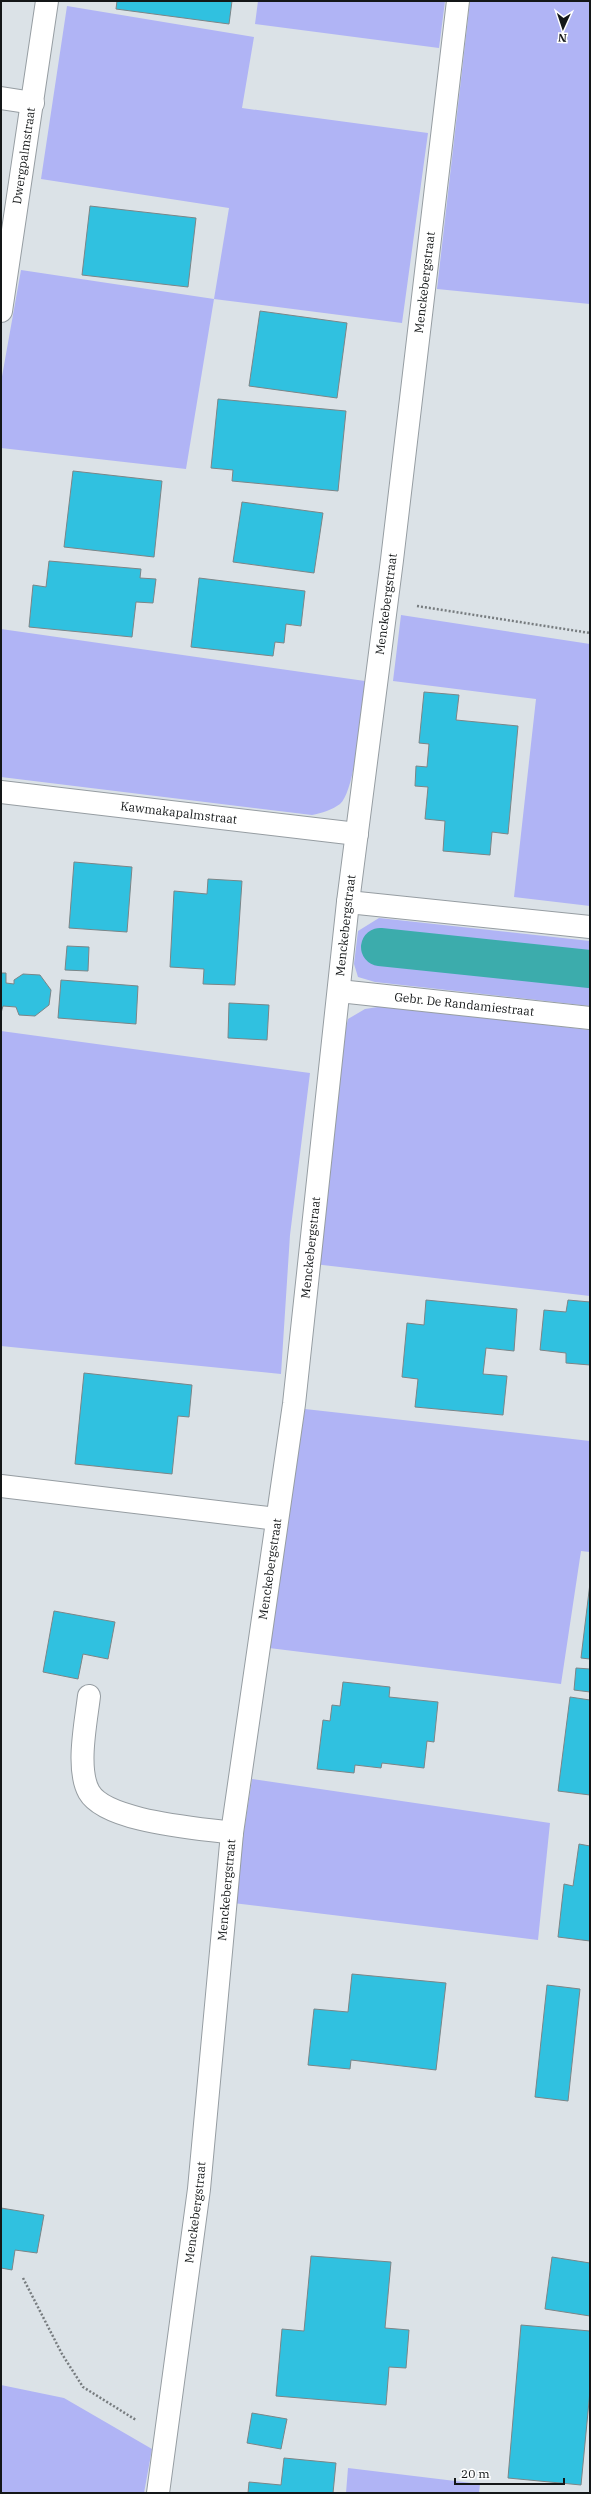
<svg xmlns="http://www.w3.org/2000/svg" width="591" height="2494" font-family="'IBM Plex Serif',serif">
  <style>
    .green { fill: #b0b4f5 }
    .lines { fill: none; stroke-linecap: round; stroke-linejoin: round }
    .canal { stroke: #3cacac; stroke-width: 38 }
    .building { fill: #30c1e0; stroke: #7c8587 }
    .minor-casing { stroke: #969da2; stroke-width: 24 }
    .path { stroke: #777c7f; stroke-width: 2.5; stroke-dasharray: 2 2; stroke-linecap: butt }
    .minor { stroke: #fff; stroke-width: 22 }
    .labels { text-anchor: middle; stroke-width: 3; stroke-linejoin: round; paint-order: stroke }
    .street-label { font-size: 12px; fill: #141718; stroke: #fff }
  </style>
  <rect width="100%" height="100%" fill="#dbe2e7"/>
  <path class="green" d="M258,1h187l-6,47 -184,-24z
    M470,1h120v303l-153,-15z
    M67,6l187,31 -12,71 186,25 -26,190 -188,-24 -28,170 -185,-21v-66l20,-112 193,29 15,-91 -188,-29z
    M401,615l189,29v262l-76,-9 22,-198 -143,-18z
    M1,629l364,52c-3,24 -9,109 -25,123 -8,6 -18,9 -28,11l-311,-38z
    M379,918l211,23v65l-215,-24 -17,-5 -4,-13 4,-33z
    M384,1006l206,24v266l-276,-32 28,-220 6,-25 17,-10z
    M1,1031l309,42 -20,162 -9,139 -280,-28z
    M305,1409l285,32v111l-9,-1 -20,133 -292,-36z
    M252,1779l298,44 -12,117 -305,-37z
    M1,2385l63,13 88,51 -8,44h-143z
    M348,2468l132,16 -1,9h-133z"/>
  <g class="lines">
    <path class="canal" d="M380,947l210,22"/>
  </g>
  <path class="building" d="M117,1h115l-3,23 -113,-15z
    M90,206l106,12 -8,69 -106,-12z
    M260,311l87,12 -10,75 -88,-12z
    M218,399l128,12 -8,80 -106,-10 1,-11 -22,-2z
    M73,471l89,10 -8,76 -90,-10z
    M242,502l81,11 -9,60 -81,-11z
    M49,561l92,8 -1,9 16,1 -3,24 -17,-1 -4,35 -103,-10 4,-42 13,2z
    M199,578l106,13 -4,35 -15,-2 -2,19 -9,-1 -2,14 -82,-9z
    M424,692l35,3 -3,25 62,6 -10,108 -16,-2 -2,23 -47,-4 2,-30 -20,-2 3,-32 -13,-1 1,-20 11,1 2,-23 -10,-1z
    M74,862l58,5 -5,65 -58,-4z
    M208,879l34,2 -7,104 -32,-1 1,-15 -34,-2 4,-76 33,3z
    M67,946l22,1 -1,24 -23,-1z
    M1,973h5v10l8,1v-4l9,-6 17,1 11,15 -2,15 -14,11 -16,-1 -3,-8 -13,-1 -2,7z
    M61,980l77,6 -2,38 -78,-6z
    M229,1003l40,2 -2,35 -39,-2z
    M426,1300l91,9 -3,42 -28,-3 -3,26 24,2 -4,39 -88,-8 3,-28 -16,-2 5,-54 17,2z
    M568,1300l22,2v63l-24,-2v-10l-26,-3 4,-40 22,2z
    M84,1373l108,12 -3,32 -11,-1 -6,58 -97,-10z
    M590,1583v76l-9,-1z
    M54,1611l61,11 -7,37 -25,-5 -5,25 -35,-7z
    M576,1668l14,1v23l-16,-2z
    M343,1682l47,5 -1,10 49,5 -4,40 -7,-1 -3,27 -42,-5 -1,5 -26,-3 -1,8 -37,-4 6,-49 7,1 2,-16 8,1z
    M570,1697l20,3v95l-32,-4z
    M579,1844l11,2v95l-32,-4 6,-53 9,2z
    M352,1974l94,9 -10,87 -85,-10 -1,9 -42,-4 6,-56 34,3z
    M547,1985l33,4 -12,112 -33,-4z
    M1,2208l43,7 -7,38 -22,-3 -3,20 -11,-2z
    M311,2256l80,6 -6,66 24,2 -3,38 -17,-1 -3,38 -110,-9 6,-67 22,2z
    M552,2257l38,6v53l-45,-7z
    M521,2325l69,6v60l-9,94 -73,-7z
    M252,2413l35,6 -6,30 -34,-6z
    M284,2458l52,5 -3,30h-85l1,-11 32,3z"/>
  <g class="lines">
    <defs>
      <g id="minor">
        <path d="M1,98l32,5"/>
        <path id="s1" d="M1,311l46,-310"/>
        <path id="s2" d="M1,792l356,42"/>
        <path d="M348,902l242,25"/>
        <path id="s3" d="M339,991l251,27"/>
        <path d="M1,1486l276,33"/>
        <path d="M89,1696c-3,26 -13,73 0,96 17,30 110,36 143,41"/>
        <path id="s4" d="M158,2493l41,-304 33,-356 62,-429 54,-502 44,-342 66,-559"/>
      </g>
    </defs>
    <use href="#minor" class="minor-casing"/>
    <path class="path" d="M417,606l173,27
      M23,2278l39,76 21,33 53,33"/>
    <use href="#minor" class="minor"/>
  </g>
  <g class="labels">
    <g class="street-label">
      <text dy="4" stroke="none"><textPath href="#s1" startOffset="157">Dwergpalmstraat</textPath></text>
      <text dy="4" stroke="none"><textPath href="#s4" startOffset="2227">Menckebergstraat</textPath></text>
      <text dy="4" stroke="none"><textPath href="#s4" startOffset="1903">Menckebergstraat</textPath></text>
      <text dy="4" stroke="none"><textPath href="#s2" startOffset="179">Kawmakapalmstraat</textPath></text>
      <text dy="4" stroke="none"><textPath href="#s4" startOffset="1579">Menckebergstraat</textPath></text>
      <text dy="4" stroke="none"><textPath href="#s3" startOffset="126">Gebr. De Randamiestraat</textPath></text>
      <text dy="4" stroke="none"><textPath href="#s4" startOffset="1255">Menckebergstraat</textPath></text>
      <text dy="4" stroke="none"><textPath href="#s4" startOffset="931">Menckebergstraat</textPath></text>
      <text dy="4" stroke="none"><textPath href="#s4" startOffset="607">Menckebergstraat</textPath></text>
      <text dy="4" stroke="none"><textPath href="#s4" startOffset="283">Menckebergstraat</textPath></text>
    </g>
  </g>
  <rect width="591" height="2494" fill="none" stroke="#141718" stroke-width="4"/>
  <g transform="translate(563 28) rotate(183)" stroke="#ffffff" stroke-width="3" paint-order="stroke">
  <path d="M0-3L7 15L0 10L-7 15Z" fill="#141718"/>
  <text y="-6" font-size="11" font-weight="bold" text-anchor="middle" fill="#141718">N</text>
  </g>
  <path d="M455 2478v6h109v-6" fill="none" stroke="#141718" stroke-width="2"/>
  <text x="461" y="2478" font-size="12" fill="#141718" stroke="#ffffff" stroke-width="3" paint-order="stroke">20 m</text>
</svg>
